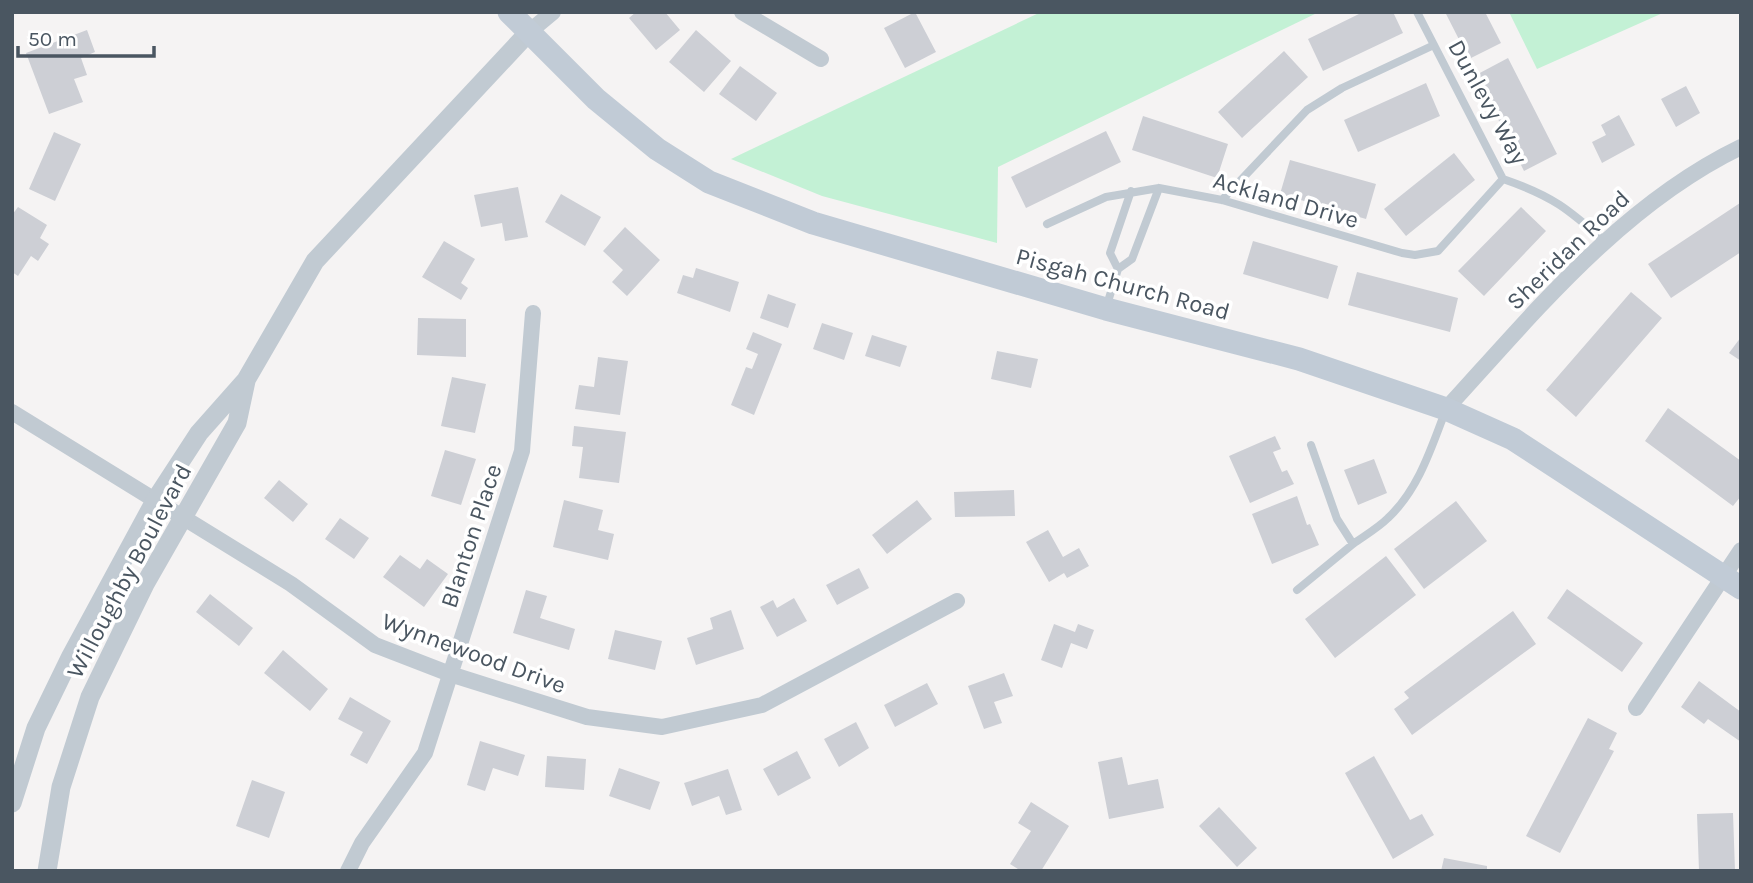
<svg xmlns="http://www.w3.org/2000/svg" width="1753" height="883" font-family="Karla,sans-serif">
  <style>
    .green { fill: #c3f1d5 }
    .building { fill: #cdcfd5 }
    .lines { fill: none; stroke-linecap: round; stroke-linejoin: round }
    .service { stroke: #c1cad2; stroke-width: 8 }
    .minor { stroke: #c1cad2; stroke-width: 16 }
    .tertiary { stroke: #c1cad2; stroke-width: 19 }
    .secondary { stroke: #c1cbd6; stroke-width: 23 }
    .labels { text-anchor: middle; stroke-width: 7; stroke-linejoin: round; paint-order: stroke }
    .street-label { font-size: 24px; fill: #4a5661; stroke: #fff }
  </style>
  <rect width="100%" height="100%" fill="#f5f3f3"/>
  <path class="green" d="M1041,12h278l-321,155 -1,76 -175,-47 -91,-37z
    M1509,12h156l-128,57z"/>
  <path class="building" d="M636,12h29l15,18 -24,20 -27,-32z
    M915,12l21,40 -31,16 -21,-40z
    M1363,12h30l10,21 -80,38 -15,-32z
    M1445,12h40l16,31 -32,16z
    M87,30l8,22 -14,6 6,17 -13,4 9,23 -34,12 -23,-61z
    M696,30l35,31 -27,31 -35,-30z
    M1284,51l24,26 -66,61 -24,-26z
    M1508,58l49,96 -33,17 -48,-96z
    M740,66l37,27 -21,28 -37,-27z
    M1426,83l14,33 -82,36 -14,-32z
    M1686,86l14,27 -24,14 -15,-28z
    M1619,115l16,30 -33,18 -10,-21 14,-7 -5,-10z
    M1143,116l85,28 -11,34 -85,-28z
    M1106,131l15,31 -95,46 -15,-31z
    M54,132l27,12 -26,57 -26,-12z
    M1454,153l21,27 -69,56 -22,-27z
    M1290,160l86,24 -10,35 -86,-25z
    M518,187l10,50 -23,4 -3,-18 -21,4 -7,-32z
    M561,194l40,23 -16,29 -40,-24z
    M1740,203l1,49 -70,46 -23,-34z
    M18,207l29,18 -7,13 9,6 -11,17 -7,-5 -13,20 -6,-4v-57z
    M1521,207l25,24 -62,65 -26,-25z
    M625,227l35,33 -33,36 -15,-14 11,-12 -20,-19z
    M444,241l31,18 -14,24 7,5 -7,12 -39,-23z
    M1253,241l85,25 -10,33 -85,-25z
    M696,268l43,14 -9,30 -53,-19 6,-18 10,3z
    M1357,272l101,26 -8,34 -102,-27z
    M1631,292l31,26 -86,99 -30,-27z
    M768,294l28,10 -8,24 -28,-10z
    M418,318l48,1v38l-49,-2z
    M822,323l31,10 -9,27 -31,-11z
    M753,332l29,12 -28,71 -23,-10 15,-38 6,2 6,-15 -12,-5z
    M872,335l35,11 -7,21 -35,-11z
    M1741,337v24l-12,-8z
    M997,351l41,8 -7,29 -40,-9z
    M598,357l30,4 -8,54 -45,-6 4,-24 15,2z
    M452,377l34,7 -11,49 -34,-7z
    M1668,408l73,53v35l-8,10 -88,-65z
    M574,426l52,6 -7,51 -40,-5 4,-31 -11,-1z
    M1275,436l6,13 -8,3 9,20 5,-2 7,14 -44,19 -21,-47z
    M445,450l31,9 -15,46 -30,-9z
    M1374,459l13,34 -29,12 -14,-35z
    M279,480l29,24 -15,18 -29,-24z
    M1014,490l1,26 -60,1 -1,-25z
    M1297,496l10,29 3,-1 9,21 -47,19 -20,-50z
    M564,500l39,10 -5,20 16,4 -6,26 -55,-13z
    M917,500l15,19 -45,35 -15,-19z
    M1456,501l31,40 -63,48 -30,-40z
    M340,518l29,20 -15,21 -29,-20z
    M1048,530l15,27 16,-9 10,18 -22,12 -3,-5 -15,9 -23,-40z
    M400,555l20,14 7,-10 21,15 -24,33 -41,-30z
    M1386,556l30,39 -81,63 -30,-39z
    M859,568l10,20 -32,17 -11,-20z
    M1567,589l76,54 -21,29 -75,-54z
    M526,590l21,6 -7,22 35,11 -6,21 -56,-17z
    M210,594l43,34 -14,18 -43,-34z
    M794,598l13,23 -30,16 -17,-30 13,-7 4,8z
    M731,610l13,39 -48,16 -9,-27 26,-9 -3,-11z
    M1513,611l23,33 -124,91 -18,-26 15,-11 -5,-6z
    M1054,624l21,8 3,-8 16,6 -7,19 -16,-6 -9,25 -21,-8z
    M615,630l47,11 -7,29 -47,-11z
    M283,650l45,39 -18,22 -46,-38z
    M1004,673l9,23 -19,6 8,21 -18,6 -16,-43z
    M1699,681l42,31v30l-33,-23 -4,5 -23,-17z
    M927,683l11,21 -43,23 -11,-22z
    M350,697l41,24 -24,43 -17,-9 13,-23 -25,-13z
    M1588,718l29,15 -8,16 5,2 -54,102 -34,-17z
    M856,722l13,26 -30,19 -15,-28z
    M480,741l45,14 -7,21 -25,-8 -8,23 -18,-6z
    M797,751l14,27 -33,18 -15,-27z
    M547,756l39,3 -2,31 -39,-3z
    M1374,756l36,64 12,-6 12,21 -41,24 -48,-86z
    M1122,757l6,28 30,-6 6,29 -55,11 -11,-57z
    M619,768l41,14 -10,28 -41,-14z
    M728,769l14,41 -16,5 -7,-19 -27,10 -8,-23z
    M252,780l33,12 -16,46 -33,-12z
    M1031,802l38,24 -28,45h-20l-11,-7 21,-33 -13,-8z
    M1219,807l38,41 -20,19 -38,-41z
    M1733,813l2,58h-36l-2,-57z
    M1444,858l43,8v5h-46z"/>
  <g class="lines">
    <path class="service" d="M1417,12l86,167c50,17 65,30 104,64
      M1222,200l85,-90 35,-22 92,-43
      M1047,224l59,-27 53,-9 63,12 180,53 13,2 23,-4 65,-72
      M1118,269l-8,-16 21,-62
      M1106,308l12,-39 14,-10 27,-71
      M1311,445l26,74 16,25c11,-8 25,-16 35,-26 30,-28 43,-69 57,-106
      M1297,590l56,-46"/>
    <path class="minor" d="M742,12l79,47
      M529,32l24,-20
      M1446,409c88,-96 175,-204 295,-262
      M12,412l279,172 84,61 75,29 137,43 75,10 100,-22 195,-104
      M1636,708l105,-158
      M348,871l14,-28 63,-90 97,-302 11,-138"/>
    <path class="tertiary" d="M12,803l24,-75 35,-72 85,-157 43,-66 47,-53 69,-119 214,-229
      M47,871l14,-84 29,-90 55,-113 92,-161 9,-42"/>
    <path class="secondary" d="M509,12l87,87 61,50 52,33 104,41 293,86 193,50 147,50 67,30 228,149"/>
  </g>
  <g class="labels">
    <g class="street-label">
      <text transform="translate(1488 102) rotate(61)" y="8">Dunlevy Way</text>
      <text transform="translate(1286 200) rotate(16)" y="8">Ackland Drive</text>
      <text transform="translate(1568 250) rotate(-44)" y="8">Sheridan Road</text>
      <text transform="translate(1123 284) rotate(15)" y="8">Pisgah Church Road</text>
      <text transform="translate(471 536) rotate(-72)" y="8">Blanton Place</text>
      <text transform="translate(129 571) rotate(-62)" y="8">Willoughby Boulevard</text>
      <text transform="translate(474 653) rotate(20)" y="8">Wynnewood Drive</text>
    </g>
  </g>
  <rect width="1753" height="883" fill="none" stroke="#4a5661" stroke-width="28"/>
  <path d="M18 46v10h136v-10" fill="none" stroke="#4a5661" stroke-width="3.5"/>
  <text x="28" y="46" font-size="21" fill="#4a5661" stroke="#ffffff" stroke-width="5" paint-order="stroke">50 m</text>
</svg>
